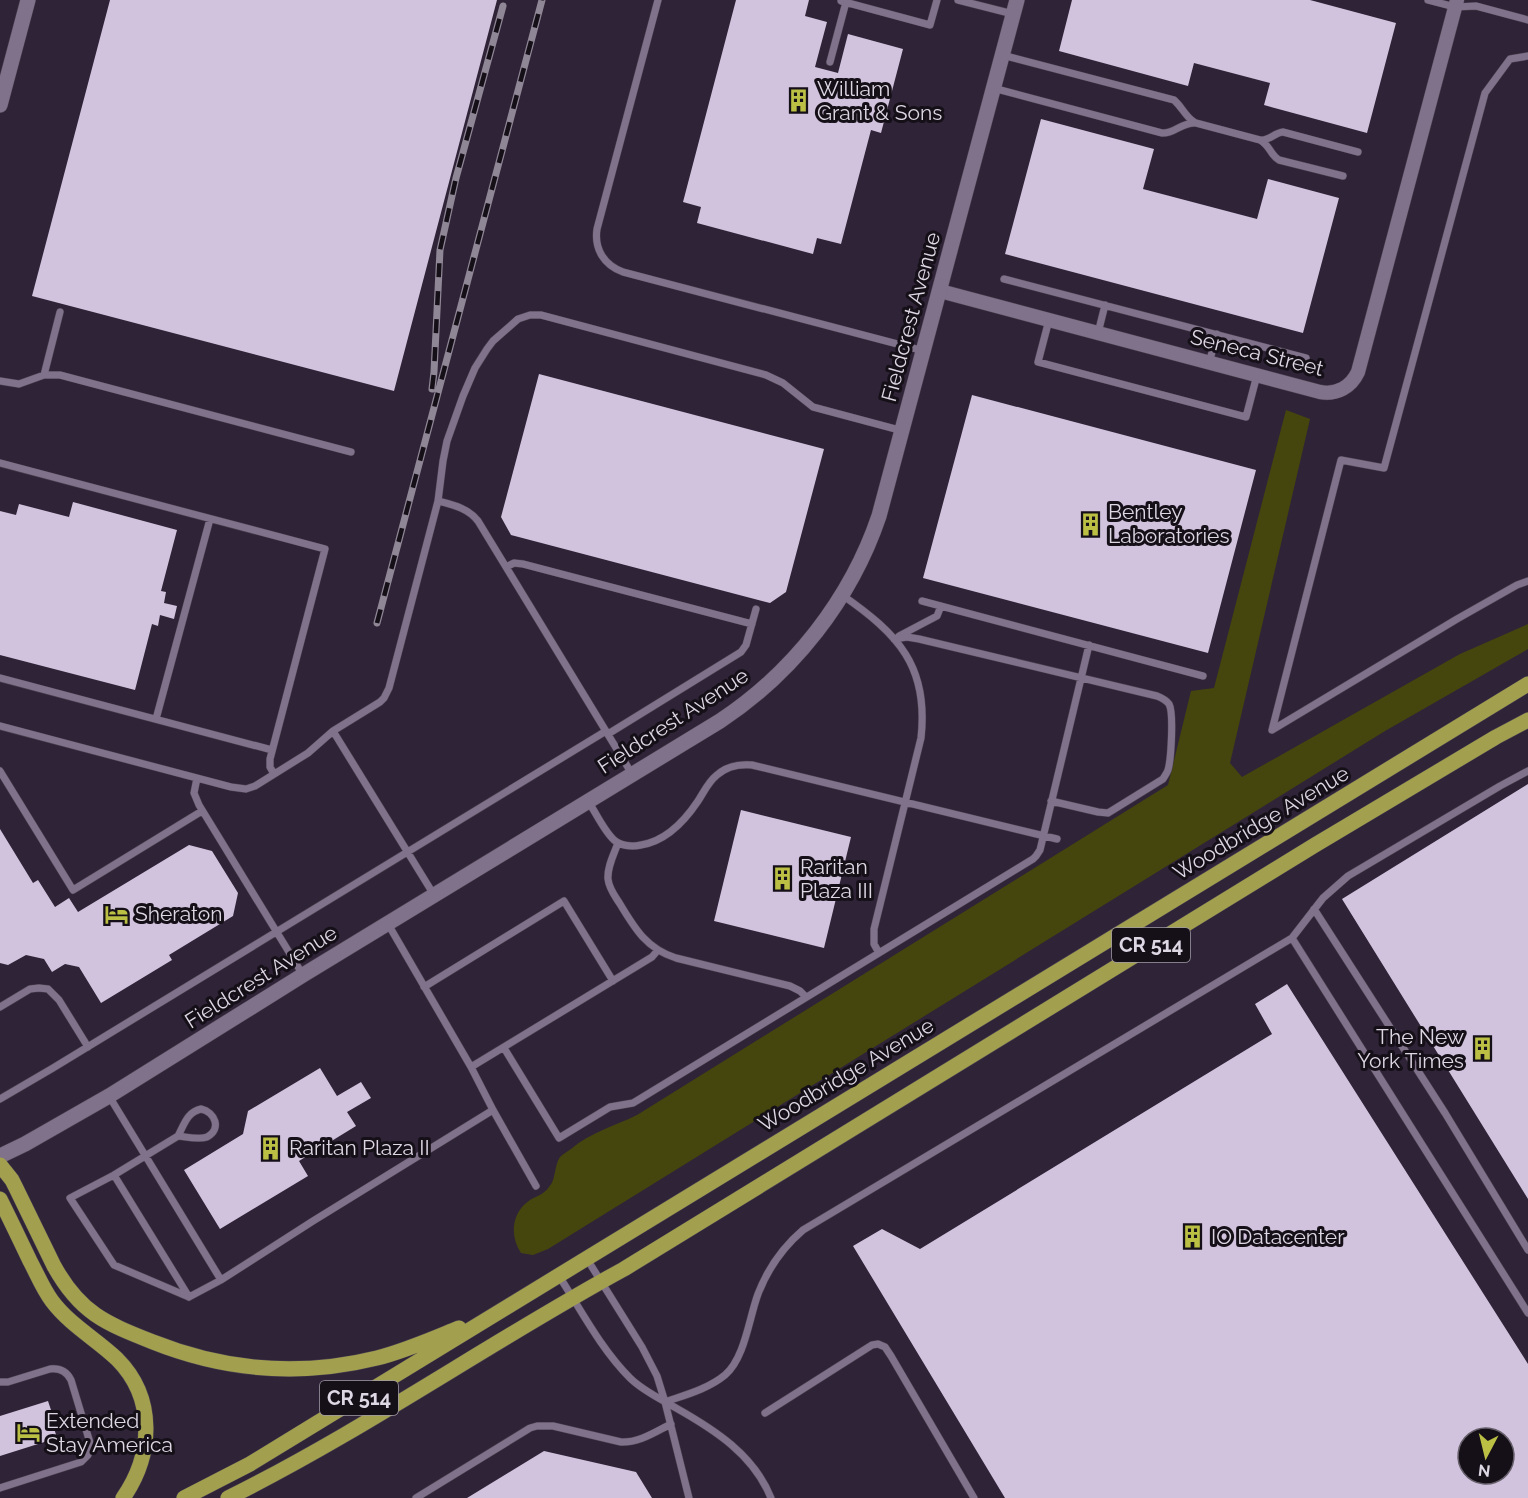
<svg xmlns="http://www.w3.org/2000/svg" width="1528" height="1498" font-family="Raleway,sans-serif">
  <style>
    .green { fill: #44460d }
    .building { fill: #d1c3dd; fill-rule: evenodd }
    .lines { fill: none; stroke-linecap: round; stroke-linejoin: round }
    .lane-casing { stroke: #4a4151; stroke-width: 8 }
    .street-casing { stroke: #4a4151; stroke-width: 15 }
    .secondary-casing { stroke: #4a4151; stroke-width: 16 }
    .primary-casing { stroke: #4a4151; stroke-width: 16 }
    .lane { stroke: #80728a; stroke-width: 7 }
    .street { stroke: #80728a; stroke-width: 14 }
    .secondary { stroke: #80728a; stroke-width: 15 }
    .primary { stroke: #a2a04e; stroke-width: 15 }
    .rail-casing { stroke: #8f8696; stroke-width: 7 }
    .rail { stroke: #150f18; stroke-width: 4.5; stroke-dasharray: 14; stroke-linecap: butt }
    .labels { text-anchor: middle; stroke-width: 6; stroke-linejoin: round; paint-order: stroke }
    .shield { fill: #150f18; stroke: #a19aa6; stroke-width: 1.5 }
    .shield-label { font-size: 20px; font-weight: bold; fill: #ddd6e3 }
    .poi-label { font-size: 21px; fill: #ddd6e3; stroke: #150f18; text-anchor: start }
    .street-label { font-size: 21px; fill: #ddd6e3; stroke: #150f18 }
  </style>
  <rect width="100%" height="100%" fill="#2f2437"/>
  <path class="green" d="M1286,410l24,9 -80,344 12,14 218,-123 68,-30v25l-143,82 -837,518 -15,6 -12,-2c-12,-18 -9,-41 9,-53 7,-4 14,-6 19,-13 7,-7 5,-21 11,-30 3,-3 8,-6 11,-8 20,-17 44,-23 66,-34l531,-330 23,-94 23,-3z"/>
  <path class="building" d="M110,0h387l-103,391 -362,-95z
    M736,0h73l-4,16 22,6 -12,45 23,6 10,-39 55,15 -22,84 -10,-3 -30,114 -24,-6 -4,16 -116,-31 4,-16 -18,-5z
    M1072,0h238l86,23 -29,110 -103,-28 6,-22 -76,-20 -6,23 -129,-35z
    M1041,119l113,30 -11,40 114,30 11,-40 71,19 -36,135 -298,-79z
    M539,374l285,75 -38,143 -16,11 -259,-68 -10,-18z
    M972,395l284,75 -48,183 -285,-75z
    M73,502l104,28 -16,61 5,1 -2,11 13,3 -3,13 -14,-4 -2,11 -6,-2 -17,66 -135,-35v-144l16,4 3,-11 50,13z
    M1528,784v415l-186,-300z
    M741,810l110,27 -27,111 -110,-27z
    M0,829l33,54 5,-3 17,27 14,-9 9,14 111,-67 23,6 26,42 -5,23 -64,39 3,5 -71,43 -22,-36 -14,-3 -13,8 -8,-13 -18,-4 -18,10 -8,-2z
    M1287,984l241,380v134h-523l-152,-252 29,-17 38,20 352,-215 -17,-30zM1468,1438h36v36h-36z
    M320,1068l17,28 24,-14 10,16 -24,14 9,14 -57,35 9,15 -88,53 -36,-59 59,-36 5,-23z
    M48,1401l9,27h-3l3,10 -57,18v-40z
    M544,1451l92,21 16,26h-185z"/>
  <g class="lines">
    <defs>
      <path id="lane" d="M658,0l-61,229c-3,20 7,36 26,43l301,79
        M841,0v1l89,24 7,-25
        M958,0l55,14
        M1428,0l27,7 21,-1 52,14
        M1002,55l172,45c8,7 11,16 20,22
        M1528,56l-18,3 -25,34 -101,375 -43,-8 -69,270 185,-111 60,-34 11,-4
        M830,62l16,-60
        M993,88l169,45c13,1 19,-11 34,-10l64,17c10,5 10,15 19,20l64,16
        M1260,140c9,1 14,-7 23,-8l75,20
        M1004,279l302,79
        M1049,320l-11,42 208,55 11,-42
        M1098,333l7,-28
        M1209,363l8,-29
        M44,375l16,-63
        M0,381l19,3 25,-9h16l291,77
        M0,463l325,86 -55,210v8l4,7
        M438,501c15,4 30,7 40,20l154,253
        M506,567l8,-4 9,1 229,60
        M842,595c56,39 87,71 79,143l-47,191v15l5,9
        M922,601l281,75
        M899,636l38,-20 4,-10
        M894,639l13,-2 12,2 238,57c5,2 9,4 12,8 5,9 2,56 -1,66 -2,5 -3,5 -5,9l-55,34 -10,-1 -47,-11
        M0,678l272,72
        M156,719l54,-200
        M0,726l231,61 15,2 9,-3 53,-33 25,-22 47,-29 4,-4 5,-10 49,-187 5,-40 4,-20 16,-45 12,-28 12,-19 6,-8 25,-22 12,-4h11l225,60 17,8 30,24 90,24
        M333,731l101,164
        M608,734l133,-82 5,-7 10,-36
        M0,771l73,119 129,-79
        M197,778l-3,15 5,12 104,170
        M588,801c8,12 16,30 26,39 7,6 18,7 27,5 25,-4 43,-23 57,-44 6,-9 10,-19 19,-26 10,-9 22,-11 35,-10l305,74
        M618,843c-4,11 -11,24 -10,36 1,10 7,17 12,25 15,25 27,45 56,54l114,28 10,5 6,6
        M1314,909l131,204 83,137
        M388,924l83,143 22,43 43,76
        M1292,938l31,-40 25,-22 152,-90 28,-15
        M424,987l140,-86 49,80
        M0,1007l30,-18 9,-1 9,1 11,11 29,47
        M504,1048l55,90 51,-31 23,-4 5,-3 395,-241 3,-3 4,-6 49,-205
        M471,1067l181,-110 6,-7
        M109,1096l112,184
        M0,1099l53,-31 553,-337
        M201,1109c14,3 21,20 6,28 -8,3 -20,0 -29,-1 6,-11 9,-24 23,-27z
        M178,1136l-64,39 -44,23 44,67 75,32
        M114,1175l75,122
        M587,1259l55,88 15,29 8,26 24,96
        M559,1276c22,34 42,73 71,102 13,13 31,21 46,30 39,22 78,47 95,90
        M189,1297l32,-17 92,-59 180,-111
        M0,1382h8l42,-13c10,-1 17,3 21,11l20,66 -3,9 -7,7 -81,26
        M665,1402c20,-7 43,-13 60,-27 20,-17 24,-57 33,-81 10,-26 24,-46 45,-64l489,-292 236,375
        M765,1413l107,-68 6,-1 7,3 6,9 83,142
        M416,1498l114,-70 7,-2h16l68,16c18,1 34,-10 50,-18"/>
      <path id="street" d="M940,291l380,101c17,3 31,-5 38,-20l99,-372"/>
      <path id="secondary" d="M0,105l28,-105
        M0,1156l25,-12 84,-48 194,-121 417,-254c73,-48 131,-122 159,-205l138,-516"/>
      <path id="primary" d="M0,1165l12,15 4,8 38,78c26,47 51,57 99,76 73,29 147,35 224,16 28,-7 55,-19 82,-30
        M0,1199c10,20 20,41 30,62 7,13 13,28 22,40 18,24 44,38 65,58 39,39 36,96 6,139
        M184,1498l66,-34 67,-41 1211,-739
        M228,1498c137,-68 262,-156 396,-229l691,-424 181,-108 32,-17"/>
    </defs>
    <use href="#lane" class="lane-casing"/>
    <use href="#street" class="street-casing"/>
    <use href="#secondary" class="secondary-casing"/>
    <use href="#primary" class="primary-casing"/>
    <use href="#lane" class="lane"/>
    <use href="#street" class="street"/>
    <use href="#secondary" class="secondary"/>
    <use href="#primary" class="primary"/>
    <defs>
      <path id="rail" d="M432,389l2,-17 6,-122 16,-72 47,-172
        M377,623l165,-623"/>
    </defs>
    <use href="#rail" class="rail-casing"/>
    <use href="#rail" class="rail"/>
  </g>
  <defs>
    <symbol id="building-bare" viewBox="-9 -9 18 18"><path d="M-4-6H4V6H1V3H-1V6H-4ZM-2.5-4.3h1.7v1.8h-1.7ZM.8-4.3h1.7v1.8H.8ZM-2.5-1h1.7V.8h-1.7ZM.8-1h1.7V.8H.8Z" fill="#bbc045" stroke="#150f18" stroke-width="2.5" paint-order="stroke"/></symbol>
    <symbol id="hotel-bare" viewBox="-9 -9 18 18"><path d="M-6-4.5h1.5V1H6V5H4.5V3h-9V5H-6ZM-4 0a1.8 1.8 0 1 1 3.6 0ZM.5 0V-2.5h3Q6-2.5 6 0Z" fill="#bbc045" stroke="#150f18" stroke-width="2.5" paint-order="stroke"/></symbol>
  </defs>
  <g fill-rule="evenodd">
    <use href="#building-bare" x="782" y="84" width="33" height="33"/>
    <use href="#building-bare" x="1074" y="508" width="33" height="33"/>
    <use href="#building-bare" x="766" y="862" width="33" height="33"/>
    <use href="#hotel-bare" x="100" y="898" width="33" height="33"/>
    <use href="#building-bare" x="1466" y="1032" width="33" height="33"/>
    <use href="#building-bare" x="254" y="1132" width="33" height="33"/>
    <use href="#building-bare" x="1176" y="1220" width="33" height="33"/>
    <use href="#hotel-bare" x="12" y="1416" width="33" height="33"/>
  </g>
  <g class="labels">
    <g class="shield">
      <rect x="1112" y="928" width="78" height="34" rx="4.5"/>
      <rect x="320" y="1381" width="78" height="34" rx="4.5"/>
    </g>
    <g class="shield-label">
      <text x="1151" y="952">CR 514</text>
      <text x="359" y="1405">CR 514</text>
    </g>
    <g class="poi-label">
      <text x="817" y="96">William<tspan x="817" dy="24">Grant &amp; Sons</tspan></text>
      <text x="1108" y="519">Bentley<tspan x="1108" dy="24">Laboratories</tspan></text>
      <text x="800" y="874">Raritan<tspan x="800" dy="24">Plaza III</tspan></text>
      <text x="135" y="921">Sheraton</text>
      <text x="1464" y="1044" text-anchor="end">The New<tspan x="1464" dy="24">York Times</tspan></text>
      <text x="289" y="1155">Raritan Plaza II</text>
      <text x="1211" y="1244">IO Datacenter</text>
      <text x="46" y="1428">Extended<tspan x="46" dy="24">Stay America</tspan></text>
    </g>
    <g class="street-label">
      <text transform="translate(911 317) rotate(-75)" y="7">Fieldcrest Avenue</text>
      <text transform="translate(1257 353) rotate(14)" y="7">Seneca Street</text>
      <text transform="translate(673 721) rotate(-33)" y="7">Fieldcrest Avenue</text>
      <text transform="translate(1261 823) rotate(-31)" y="7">Woodbridge Avenue</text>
      <text transform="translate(261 977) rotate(-32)" y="7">Fieldcrest Avenue</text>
      <text transform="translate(846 1075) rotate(-31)" y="7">Woodbridge Avenue</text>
    </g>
  </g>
  <g transform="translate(1486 1456) rotate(187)"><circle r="28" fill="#150f18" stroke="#655f69" stroke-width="1.5"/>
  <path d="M0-4.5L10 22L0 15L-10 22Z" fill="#bbc045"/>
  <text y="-9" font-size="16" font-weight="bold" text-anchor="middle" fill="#ddd6e3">N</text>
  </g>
</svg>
